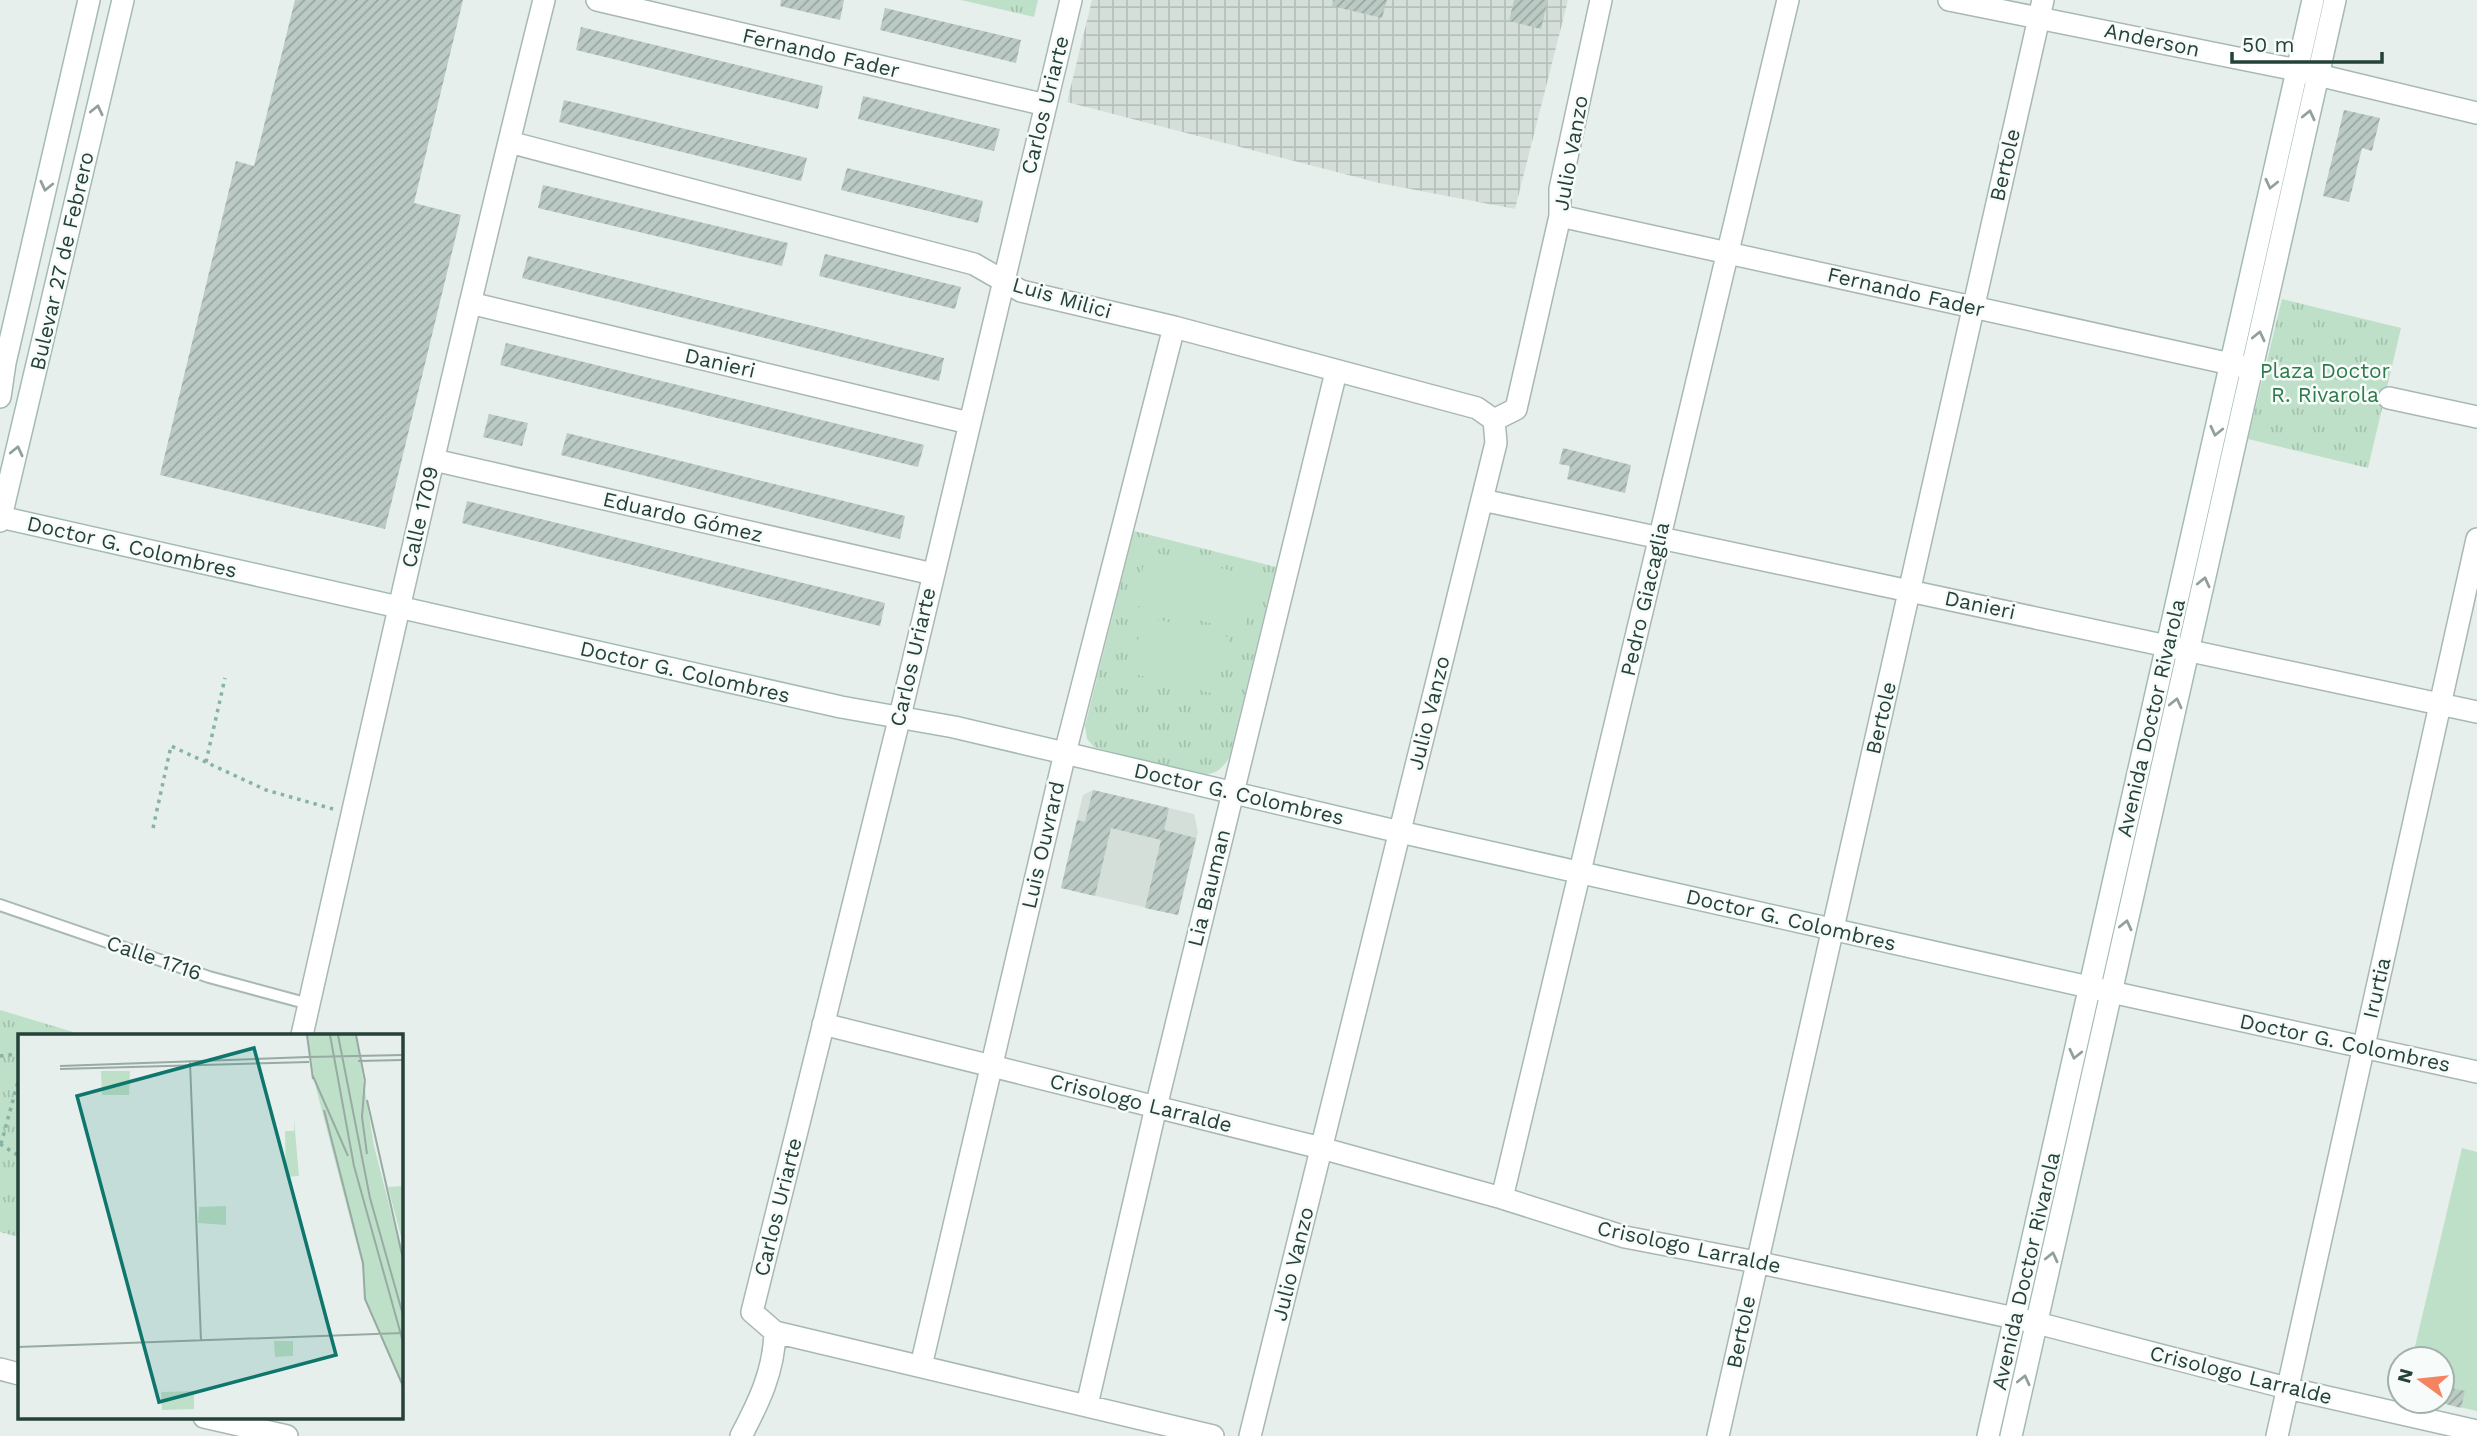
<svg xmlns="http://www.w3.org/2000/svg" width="2477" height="1436" font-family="'Work Sans',sans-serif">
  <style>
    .built { fill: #d4dfda }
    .industrial { fill: url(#industrial-grid) }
    .grass { fill: url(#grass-tufts) }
    .garden { fill: #bfe0c8 }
    .building { fill: url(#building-hatch) }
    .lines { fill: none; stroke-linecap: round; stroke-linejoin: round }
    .lane-casing { stroke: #a8b8b2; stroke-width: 14 }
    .street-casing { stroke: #a8b8b2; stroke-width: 24 }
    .secondary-casing { stroke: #a4bbb3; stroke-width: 24 }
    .path { stroke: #86b3a5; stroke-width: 3.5; stroke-dasharray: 3.5 5; stroke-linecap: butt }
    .lane { stroke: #fff; stroke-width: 10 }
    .street { stroke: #fff; stroke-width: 21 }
    .secondary { stroke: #fff; stroke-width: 21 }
    .oneway { stroke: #92a09c }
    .labels { text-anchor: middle; stroke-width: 5; stroke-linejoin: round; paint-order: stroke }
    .street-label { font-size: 21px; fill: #24423a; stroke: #f7fbf9 }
    .park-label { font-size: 21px; fill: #2d7a4b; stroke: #f7fbf9 }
    .inset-road { fill: none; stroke: #98aaa4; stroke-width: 2 }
    .view { fill: #0f766e; fill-opacity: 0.15; stroke: #0f766e; stroke-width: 3.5 }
    .inset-edge { fill: none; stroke: #24423a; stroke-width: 3.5 }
  </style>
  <defs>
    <pattern id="industrial-grid" width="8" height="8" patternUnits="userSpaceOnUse" patternTransform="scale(1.75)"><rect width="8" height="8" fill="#d4dfda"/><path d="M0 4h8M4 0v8" fill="none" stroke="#b6c1bc"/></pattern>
    <pattern id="grass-tufts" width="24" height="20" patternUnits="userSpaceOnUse" patternTransform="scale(1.75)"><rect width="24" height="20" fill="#bfe0c8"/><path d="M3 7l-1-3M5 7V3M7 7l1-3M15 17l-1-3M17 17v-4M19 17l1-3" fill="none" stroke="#a4c1ad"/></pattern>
    <pattern id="building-hatch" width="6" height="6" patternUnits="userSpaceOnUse" patternTransform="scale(1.75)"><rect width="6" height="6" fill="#bbcac4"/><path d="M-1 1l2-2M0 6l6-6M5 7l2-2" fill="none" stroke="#98a6a0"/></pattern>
  </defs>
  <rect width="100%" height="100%" fill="#e6efeb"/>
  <path class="built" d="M1093,790l101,24 4,18 -20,83 -117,-27 22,-93z"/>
  <path class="industrial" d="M1092,0h476l-53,209 -136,-26 -312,-81z"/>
  <path class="grass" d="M961,0h77l-4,17z
    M2282,299l119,29 -33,140 -120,-29z
    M1134,531l142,36 -47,191c-11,17 -19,18 -39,15l-96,-26 -7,-8 -2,-13z
    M0,1010l83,25h-64v202l-19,-5z"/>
  <path class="garden" d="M1147,551l111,26 -14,54 -110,-26z
    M1144,616l85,21 -14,57 -85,-21z
    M2462,1148l15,4v259l-44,-10h9v-42h-30z"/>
  <path class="building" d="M295,0h168l-49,203 47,12 -76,314 -225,-54 76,-314 18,5z
    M781,0h63l-4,20 -60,-14z
    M1333,0h54l-5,18 -50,-12z
    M1514,0h34l-7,29 -32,-8z
    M885,8l136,32 -5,23 -136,-33z
    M581,27l242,59 -5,23 -242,-59z
    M863,96l137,33 -6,22 -136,-32z
    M564,100l243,58 -6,23 -242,-59z
    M2344,110l36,8 -8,33 -10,-3 -13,54 -26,-6z
    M847,168l136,33 -5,22 -137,-33z
    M543,185l245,58 -6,23 -244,-58z
    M825,254l136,33 -6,22 -136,-33z
    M528,256l416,102 -5,23 -417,-103z
    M506,343l418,102 -6,22 -418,-102z
    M489,414l39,9 -6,23 -39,-9z
    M567,433l338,83 -5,23 -339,-84z
    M1563,448l68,17 -6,28 -58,-14 3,-13 -11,-2z
    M467,501l418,102 -5,23 -418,-103z
    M1093,790l76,18 -5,22 32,8 -18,77 -33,-7 16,-68 -50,-12 -16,68 -34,-8 16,-68 8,2z
    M2442,1386l23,5 -4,17 -19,-5z"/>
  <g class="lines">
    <defs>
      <path id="lane" d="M0,905l209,72 100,27"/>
      <path id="street" d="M597,0l449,105
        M1071,0l-171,716 -148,596 23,20 438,104
        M1949,0l348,70 180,43
        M509,142l465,122 47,27 153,36 303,81 17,12
        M1560,216l689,152
        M470,303l499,120
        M2389,398l88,19
        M1494,420l22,-11 44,-193v-27l41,-189
        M434,460l499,114
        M1482,500l995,212
        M2111,992l366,80
        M823,1024l498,124 181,50 123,39 131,25 281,61 250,65 190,43
        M302,1035c78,-345 156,-691 242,-1035
        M1502,1198l286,-1198
        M921,1366l144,-613 109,-426
        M0,1369l19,5
        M1087,1405l69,-298 180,-735
        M204,1417l83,19
        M741,1436c18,-34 33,-65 34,-104
        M1250,1436l246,-993 -2,-23
        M1718,1436l325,-1436
        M2277,1436l200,-897"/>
      <path id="secondary" d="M0,397l5,-34 84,-363
        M0,517l841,190 113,20 446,105 711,160
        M0,521l123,-521
        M1988,1436l325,-1436
        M2011,1436l324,-1436"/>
    </defs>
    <use href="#lane" class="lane-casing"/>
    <use href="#street" class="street-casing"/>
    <use href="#secondary" class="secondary-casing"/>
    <path class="path" d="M206,762l19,-84
      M153,828l18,-82 95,44 67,19
      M0,1056l19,-2
      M0,1144l19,12
      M1,1144l18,-66"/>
    <use href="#lane" class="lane"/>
    <use href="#street" class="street"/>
    <use href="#secondary" class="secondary"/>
  </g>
  <defs><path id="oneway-chevron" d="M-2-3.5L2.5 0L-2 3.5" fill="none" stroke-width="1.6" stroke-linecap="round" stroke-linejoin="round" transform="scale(1.75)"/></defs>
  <g class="oneway">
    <use href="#oneway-chevron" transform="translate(97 110) rotate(-77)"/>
    <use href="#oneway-chevron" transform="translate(2309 115) rotate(-77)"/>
    <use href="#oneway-chevron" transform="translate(2271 184) rotate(103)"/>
    <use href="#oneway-chevron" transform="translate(46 186) rotate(103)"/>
    <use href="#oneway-chevron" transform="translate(2259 336) rotate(-77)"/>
    <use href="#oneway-chevron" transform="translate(2216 431) rotate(103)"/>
    <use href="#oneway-chevron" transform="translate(17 451) rotate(-77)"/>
    <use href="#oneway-chevron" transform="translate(2204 582) rotate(-77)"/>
    <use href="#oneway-chevron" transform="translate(2176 703) rotate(-77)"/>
    <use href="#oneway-chevron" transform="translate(2126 925) rotate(-77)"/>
    <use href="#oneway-chevron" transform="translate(2075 1054) rotate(103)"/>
    <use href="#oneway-chevron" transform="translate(2052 1257) rotate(-77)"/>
    <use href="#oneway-chevron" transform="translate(2024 1380) rotate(-77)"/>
  </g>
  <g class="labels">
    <g class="street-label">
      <text transform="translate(2152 40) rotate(12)" y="7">Anderson</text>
      <text transform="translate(821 53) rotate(13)" y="7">Fernando Fader</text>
      <text transform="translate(1045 105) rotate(-76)" y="7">Carlos Uriarte</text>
      <text transform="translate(1571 153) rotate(-80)" y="7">Julio Vanzo</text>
      <text transform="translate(2005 165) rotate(-77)" y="7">Bertole</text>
      <text transform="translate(62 261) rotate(-77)" y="7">Bulevar 27 de Febrero</text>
      <text transform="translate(1906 292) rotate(13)" y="7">Fernando Fader</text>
      <text transform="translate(1062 298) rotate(16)" y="7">Luis Milici</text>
      <text transform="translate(720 363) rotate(13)" y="7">Danieri</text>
      <text transform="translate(420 517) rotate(-77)" y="7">Calle 1709</text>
      <text transform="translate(683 517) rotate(13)" y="7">Eduardo Gómez</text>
      <text transform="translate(132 547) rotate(13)" y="7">Doctor G. Colombres</text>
      <text transform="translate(1645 599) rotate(-77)" y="7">Pedro Giacaglia</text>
      <text transform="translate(1980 605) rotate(12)" y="7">Danieri</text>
      <text transform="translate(913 657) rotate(-77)" y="7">Carlos Uriarte</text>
      <text transform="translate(685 672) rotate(13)" y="7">Doctor G. Colombres</text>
      <text transform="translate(1429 713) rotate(-76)" y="7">Julio Vanzo</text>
      <text transform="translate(1881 718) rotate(-77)" y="7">Bertole</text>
      <text transform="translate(2151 718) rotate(-77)" y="7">Avenida Doctor Rivarola</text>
      <text transform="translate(1239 794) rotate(13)" y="7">Doctor G. Colombres</text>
      <text transform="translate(1043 845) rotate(-77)" y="7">Luis Ouvrard</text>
      <text transform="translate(1209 888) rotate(-76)" y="7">Lia Bauman</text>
      <text transform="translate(1791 920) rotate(13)" y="7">Doctor G. Colombres</text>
      <text transform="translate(154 958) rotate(19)" y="7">Calle 1716</text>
      <text transform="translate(2377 988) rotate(-77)" y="7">Irurtia</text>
      <text transform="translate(2345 1043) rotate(12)" y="7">Doctor G. Colombres</text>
      <text transform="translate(1141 1103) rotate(14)" y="7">Crisologo Larralde</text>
      <text transform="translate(778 1207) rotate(-76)" y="7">Carlos Uriarte</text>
      <text transform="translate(1689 1247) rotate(12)" y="7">Crisologo Larralde</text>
      <text transform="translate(1293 1264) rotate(-76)" y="7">Julio Vanzo</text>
      <text transform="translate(2026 1271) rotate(-77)" y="7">Avenida Doctor Rivarola</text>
      <text transform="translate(1741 1332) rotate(-78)" y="7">Bertole</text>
      <text transform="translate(2241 1375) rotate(14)" y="7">Crisologo Larralde</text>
    </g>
    <g class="park-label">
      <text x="2325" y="378">Plaza Doctor<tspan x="2325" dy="24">R. Rivarola</tspan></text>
    </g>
  </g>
  <g transform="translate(18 1034)">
    <rect width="385" height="385" fill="#e6efeb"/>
    <path d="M289,1h49l18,111 29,113v127l-38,-87 -1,-27 -48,-184zM83,37h29l-1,24h-27zM276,85l5,57 -13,1 -1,-46h9zM208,172v19l-28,-2 1,-16zM256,307h19v15l-18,1z" fill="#bfe0c8"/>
    <path d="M385,152v58l-15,-57z" fill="#bfe0c8"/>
    <path d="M176,357v18l-32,1 -1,-18z" fill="#bfe0c8"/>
    <path class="inset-road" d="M289,1l6,44M312,1l24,131 49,176M320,1l32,163 33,117M338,1l9,46M290,23l95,-2M340,27l45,-1M172,28l11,279M42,32l248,-9M42,35l249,-7M294,40l36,82M347,45l-3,38 5,37M349,66l36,159M306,76l39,153 2,36 38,87M0,313l384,-14"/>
    <path class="view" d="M236,14l82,307 -177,47 -82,-306z"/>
    <rect width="385" height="385" class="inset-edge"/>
  </g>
  <g transform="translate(2421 1380) rotate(285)"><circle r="33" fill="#f7fbf9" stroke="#a3b1ad" stroke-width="2"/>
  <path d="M0-5L12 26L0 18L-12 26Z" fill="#f4845f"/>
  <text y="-10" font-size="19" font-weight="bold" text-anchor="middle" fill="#24423a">N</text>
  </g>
  <path d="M2232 52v10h150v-10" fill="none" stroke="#24423a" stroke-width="3.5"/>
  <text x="2242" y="52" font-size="21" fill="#24423a" stroke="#f7fbf9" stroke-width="5" paint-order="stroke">50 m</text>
</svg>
